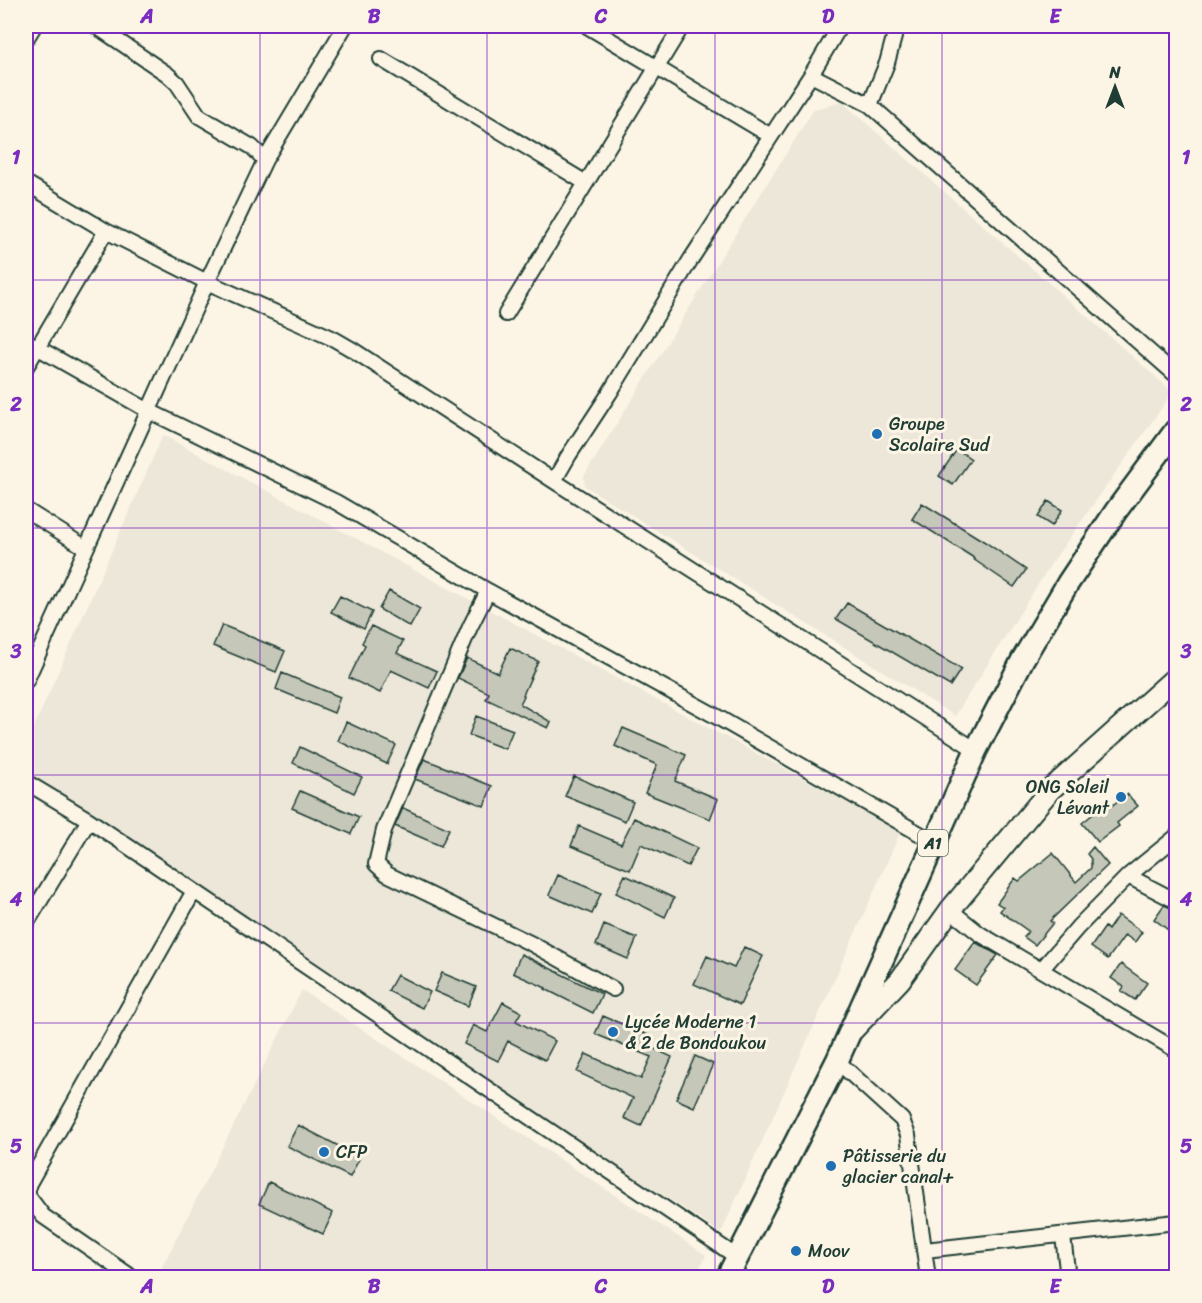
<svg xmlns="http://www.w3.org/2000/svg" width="1202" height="1303" font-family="Sriracha,sans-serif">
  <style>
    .built { fill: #ece7d8 }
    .building { fill: #c5c7b9; stroke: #1f3d34; stroke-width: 1.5 }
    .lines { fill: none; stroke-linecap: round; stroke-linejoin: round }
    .street-casing { stroke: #1f3d34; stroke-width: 18 }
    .secondary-casing { stroke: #1f3d34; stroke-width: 24 }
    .primary-casing { stroke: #1f3d34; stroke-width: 26 }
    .street { stroke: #fcf5e5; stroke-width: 14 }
    .secondary { stroke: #fcf5e5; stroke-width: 20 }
    .primary { stroke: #fcf5e5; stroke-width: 21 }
    .grid { fill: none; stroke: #7b2cbf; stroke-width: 1.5; stroke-opacity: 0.55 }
    .poi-dot { fill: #1f6fb2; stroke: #fcf5e5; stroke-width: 2 }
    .labels { text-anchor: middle; stroke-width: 6; stroke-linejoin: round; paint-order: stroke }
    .shield { fill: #fcf5e5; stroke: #617469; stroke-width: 1.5 }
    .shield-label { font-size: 16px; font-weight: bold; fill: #1f3d34 }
    .poi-label { font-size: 18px; fill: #1f3d34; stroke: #fcf5e5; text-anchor: start }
    .neatline { fill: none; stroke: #7b2cbf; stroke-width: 2 }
    .grid-label { font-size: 20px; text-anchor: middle; font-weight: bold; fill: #7b2cbf }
  </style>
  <rect width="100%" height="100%" fill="#fcf5e5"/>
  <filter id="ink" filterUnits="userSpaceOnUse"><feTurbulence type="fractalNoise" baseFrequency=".0167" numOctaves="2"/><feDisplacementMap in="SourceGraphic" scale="12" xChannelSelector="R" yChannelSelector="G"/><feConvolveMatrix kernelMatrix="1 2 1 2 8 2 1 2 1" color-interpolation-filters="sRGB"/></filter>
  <g filter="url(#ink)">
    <path class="built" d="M842,102l331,290 -122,172 -96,152 -370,-230 -1,-10 230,-367z
      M163,435l738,396 -180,402 -695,-456v-32z
      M302,990l404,265 -11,23 -538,-1z"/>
    <path class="building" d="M957,449l14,10 -18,26 -14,-9z
      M1048,501l14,9 -10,16 -14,-9z
      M922,503l63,39 41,28 -12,17 -41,-28 1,-1 -62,-39z
      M389,591l31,18 -10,18 -31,-18z
      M340,596l32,16 -8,17 -33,-17z
      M847,603l114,66 -11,17 -114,-67z
      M222,625l63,26 -9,21 -63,-26z
      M371,626l32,15 -6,12 40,18 -8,17 -38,-18 -11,23 -31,-15 16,-33 -3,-2z
      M510,648l28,13 -15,34 1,1 -4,8 31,18 -3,6 -62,-29 3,-6 -31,-15 9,-20 31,15z
      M282,673l58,24 -6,16 -58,-24z
      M476,716l37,14 -8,19 -36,-14z
      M346,722l50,23 -9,19 -49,-23z
      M623,728l63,27 -11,26 43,18 -8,20 -65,-26 12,-28 -42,-19z
      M300,747l62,30 -8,16 -61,-30z
      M424,759l68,27 -8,20 -69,-27z
      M574,776l59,26 -8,19 -60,-25z
      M300,791l59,26 -8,17 -59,-26z
      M1127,794l11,12 -21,17 2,3 -21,16 -16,-19 15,-12 1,2 6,-5 2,2z
      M403,808l46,21 -8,17 -46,-20z
      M634,818l63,30 -9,18 -47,-22 -11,26 -59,-24 8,-20 42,18z
      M1093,847l15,18 -58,56 3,2 -18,22 -11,-8 4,-6 -28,-20 3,-4 -6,-4 18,-25 4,3 34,-28 23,29 15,-14v-9l-4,-5z
      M558,875l43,18 -9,21 -43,-19z
      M625,875l49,23 -9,19 -49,-24z
      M1164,905l12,5v26l-22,-17z
      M1118,915l24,17 -7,10 -10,-7 -17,24 -17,-12 14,-20 3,3z
      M604,925l33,13 -9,21 -32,-14z
      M975,942l23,13 -22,30 -21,-15z
      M744,947l19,9 -23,49 -46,-21 13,-28 27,12z
      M521,954l81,40 -9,19 -48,-24 1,-1 -33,-15z
      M1121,964l26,19 -12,17 -14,-9 3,-4 -13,-9z
      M442,973l34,14 -8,19 -34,-15z
      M397,975l33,17 -8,16 -34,-17z
      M503,1002l18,10 -5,9 39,20 -10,19 -37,-19 -10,20 -34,-17 9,-19 14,7z
      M603,1016l47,20 -4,9 26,12 -31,69 -17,-8 9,-20 -56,-26 9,-18 55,25 10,-22 -56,-23z
      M695,1056l18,8 -19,43 -18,-8z
      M298,1125l62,32 -10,20 -63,-31z
      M269,1182l64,31 -10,21 -64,-30z"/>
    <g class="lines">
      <defs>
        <path id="street" d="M96,26l71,48 10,9 22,33 53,31 13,13
          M587,26l184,110
          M26,39l8,-13
          M381,59l205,124
          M811,75l59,30 306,270
          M870,105l17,-42 10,-37
          M26,183l80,48 101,51 127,57 19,11 201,131 422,269
          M506,314l176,-288
          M26,341l123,70 187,91 152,89 224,123 222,128
          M26,367l80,-136
          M554,481l15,-26 40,-61 82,-135 120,-184 29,-49
          M26,510l60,38
          M488,591l-18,36 -86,203 -8,34 11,10 145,70 81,45
          M26,681l181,-399 58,-122 80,-134
          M26,782l63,38 648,437
          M1128,876l48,25
          M950,910l30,24 196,116
          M26,924l63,-104
          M1041,970l37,-43 50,-51 48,-39
          M837,1061l65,59 6,15 20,143
          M1063,1236l5,42
          M925,1250l251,-28
          M133,1278l-90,-62 -15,-20v-11l166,-294"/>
        <path id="secondary" d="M853,1030l47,-50 50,-70 100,-120 126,-113"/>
        <path id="primary" d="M727,1278l110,-217 139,-311 47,-91 45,-76 48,-72 60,-81"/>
      </defs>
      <use href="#street" class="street-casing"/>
      <use href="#secondary" class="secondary-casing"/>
      <use href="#primary" class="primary-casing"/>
      <use href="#street" class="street"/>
      <use href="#secondary" class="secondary"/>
      <use href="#primary" class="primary"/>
    </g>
  </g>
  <path class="grid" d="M260,26v1252M487,26v1252M715,26v1252M942,26v1252M26,280h1150M26,528h1150M26,775h1150M26,1023h1150"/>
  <g class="poi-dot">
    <circle cx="877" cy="434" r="6"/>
    <circle cx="1121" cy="797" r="6"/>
    <circle cx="613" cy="1032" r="6"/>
    <circle cx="324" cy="1152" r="6"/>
    <circle cx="831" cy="1166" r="6"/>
    <circle cx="796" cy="1251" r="6"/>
  </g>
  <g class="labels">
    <rect class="shield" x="918" y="830" width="30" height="26" rx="4.5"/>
    <g class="shield-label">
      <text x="933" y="849">A1</text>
    </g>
    <g class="poi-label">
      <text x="889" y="430">Groupe<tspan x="889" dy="21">Scolaire Sud</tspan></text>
      <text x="1109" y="793" text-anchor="end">ONG Soleil<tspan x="1109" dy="21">Lévant</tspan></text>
      <text x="625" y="1028">Lycée Moderne 1<tspan x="625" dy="21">&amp; 2 de Bondoukou</tspan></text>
      <text x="336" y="1158">CFP</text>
      <text x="843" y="1162">Pâtisserie du<tspan x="843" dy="21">glacier canal+</tspan></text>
      <text x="808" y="1257">Moov</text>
    </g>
  </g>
  <rect width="1202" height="1303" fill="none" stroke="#fcf5e5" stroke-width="66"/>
  <g transform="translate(1115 87)" stroke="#fcf5e5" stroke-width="4.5" paint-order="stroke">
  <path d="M0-4.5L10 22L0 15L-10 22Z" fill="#1f3d34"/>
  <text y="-9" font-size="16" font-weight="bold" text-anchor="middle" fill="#1f3d34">N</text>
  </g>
  <rect x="33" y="33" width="1136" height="1237" class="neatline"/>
  <g class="grid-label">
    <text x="147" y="23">A</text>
    <text x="374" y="23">B</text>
    <text x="601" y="23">C</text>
    <text x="828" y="23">D</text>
    <text x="1055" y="23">E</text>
    <text x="16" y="164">1</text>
    <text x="1186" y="164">1</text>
    <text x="16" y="411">2</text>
    <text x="1186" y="411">2</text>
    <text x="16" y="658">3</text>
    <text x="1186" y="658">3</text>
    <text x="16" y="906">4</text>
    <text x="1186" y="906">4</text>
    <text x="16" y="1153">5</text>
    <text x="1186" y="1153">5</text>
    <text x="147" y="1293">A</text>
    <text x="374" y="1293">B</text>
    <text x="601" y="1293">C</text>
    <text x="828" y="1293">D</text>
    <text x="1055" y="1293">E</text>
  </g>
</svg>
